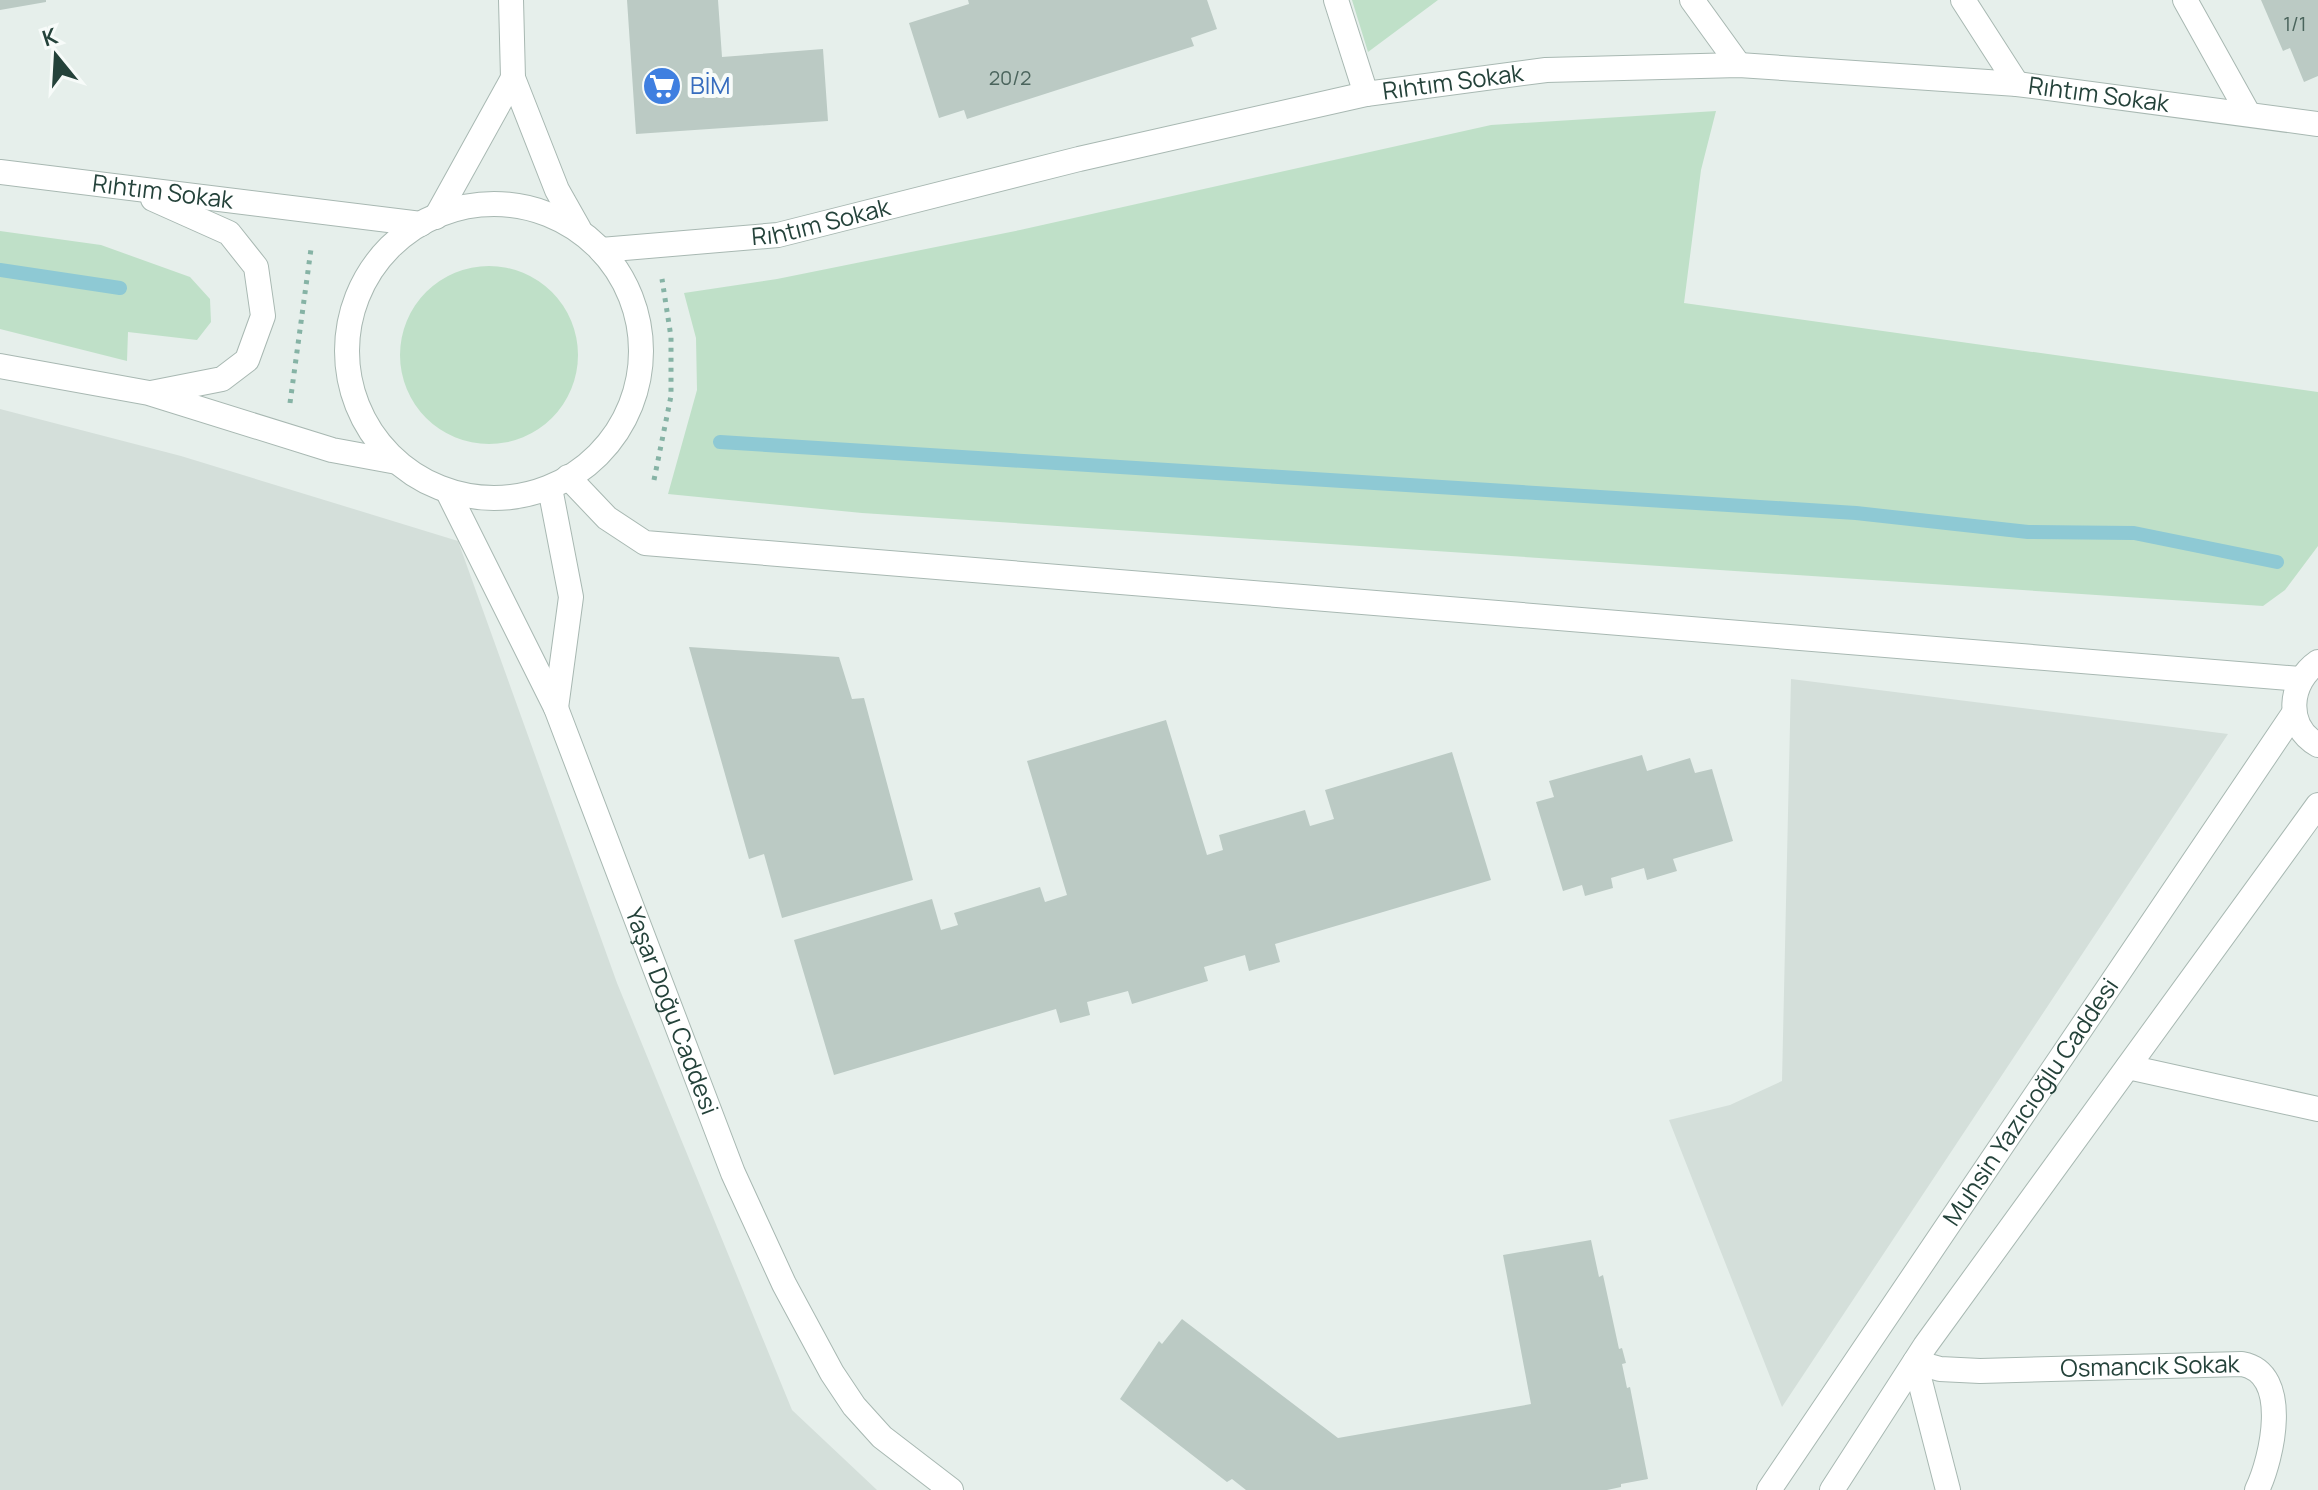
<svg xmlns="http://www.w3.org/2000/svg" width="2318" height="1490" font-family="Manrope,sans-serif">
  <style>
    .built { fill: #d4dfda }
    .green { fill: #bfe0c8 }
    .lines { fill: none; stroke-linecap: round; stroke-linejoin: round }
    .stream { stroke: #8ec9d4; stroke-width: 14 }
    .building { fill: #bbcac4 }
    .minor-casing { stroke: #a8b8b2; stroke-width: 26 }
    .path { stroke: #86b3a5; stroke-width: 5; stroke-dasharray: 4 6; stroke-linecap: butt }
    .minor { stroke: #fff; stroke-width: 24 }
    .labels { text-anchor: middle; stroke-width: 8; stroke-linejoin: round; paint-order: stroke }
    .number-label { font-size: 20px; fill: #4a645c }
    .street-label { font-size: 24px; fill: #24423a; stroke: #f7fbf9 }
    .shop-label { font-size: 24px; fill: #366cbe; stroke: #f7fbf9; text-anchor: start }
  </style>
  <rect width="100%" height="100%" fill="#e6efeb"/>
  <path class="built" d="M0,409l181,47 277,85 159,442 175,427 85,80h-877z
    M1791,679l437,55 -446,673 -113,-287 61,-15 52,-24z"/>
  <path class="green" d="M1352,0h86l-70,52z
    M1716,111l-15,59 -17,133 634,89v154l-33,44 -22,16 -1401,-93 -194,-19 29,-104 -1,-52 -12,-45 93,-14 243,-49 471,-105z
    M0,231l101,14 89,32 20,22 1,23 -14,18 -69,-8 -1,29 -127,-32z
    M400 355a89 89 0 1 1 178 0a89 89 0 1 1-178 0Z"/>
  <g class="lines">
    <path class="stream" d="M0,270l120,18
      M720,442l1136,71 172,19 106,1 143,29"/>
  </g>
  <path class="building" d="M0,0h46v2l-46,8z
    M627,0h91l4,57 101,-8 5,72 -192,13z
    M968,0h239l10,29 -26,9 3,8 -227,73 -3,-9 -25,8 -30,-95 60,-19z
    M2261,0h57v76l-14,6 -14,-34 -7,3z
    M689,647l150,10 13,42 12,-1 49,182 -131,38 -18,-64 -15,5z
    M1166,720l41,135 16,-5 -4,-15 86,-25 5,16 24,-7 -9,-29 127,-38 39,128 -216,64 5,18 -31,9 -4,-16 -41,12 4,14 -76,23 -4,-13 -41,11 3,13 -30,8 -4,-14 -222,66 -40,-135 138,-41 9,31 17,-5 -4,-12 86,-26 5,15 22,-7 -40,-134z
    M1642,755l5,16 43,-13 5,15 17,-4 21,72 -60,18 4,12 -30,9 -3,-12 -33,10 2,10 -28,8 -3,-11 -19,6 -27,-89 18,-5 -5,-16z
    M1591,1240l8,37 4,-2 16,74 3,-1 4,15 -4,1 5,24 3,-1 18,92 -27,5v3l-14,3h-361l-14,-11 -5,3 -107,-83 39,-58 3,3 20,-25 156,119 193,-34 -28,-149z"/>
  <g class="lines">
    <defs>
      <g id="minor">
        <path d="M511,0l2,78 44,112 22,39"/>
        <path d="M1336,0l30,94"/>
        <path d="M1692,0l47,65"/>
        <path d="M1963,0l54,84"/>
        <path d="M2185,0l63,113"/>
        <path id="s1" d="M0,172l421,52"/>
        <circle cx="494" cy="351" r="147"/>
        <path d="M436,217l77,-139"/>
        <path id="s2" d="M601,250l177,-15 301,-76 287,-65 180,-24 193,-5 278,19 301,40"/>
        <path d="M0,366l149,27 183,57 65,12"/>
        <path d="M151,393l71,-14 25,-19 16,-44 -7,-49 -27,-34 -76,-34"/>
        <path d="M568,477l39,41 38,25 1655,136"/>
        <path d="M550,488l21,109 -15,111"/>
        <path id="s3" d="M448,492l108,216 177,465 51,111 48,89 22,33 28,31 69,53"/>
        <path d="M2318,662c-29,20 -34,64 0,83"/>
        <path d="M2128,1067l190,42"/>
        <path id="s4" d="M1915,1362l25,7 40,2 262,-7c50,9 30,95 15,126"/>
        <path d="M1915,1362l33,128"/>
        <path id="s5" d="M1769,1490l525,-777"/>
        <path d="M1832,1490l93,-144 393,-541"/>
      </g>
    </defs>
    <use href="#minor" class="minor-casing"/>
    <path class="path" d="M290,403l21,-154
      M654,480l17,-84v-59l-9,-58"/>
    <use href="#minor" class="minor"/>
  </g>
  <defs>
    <symbol id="supermarket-disc" viewBox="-11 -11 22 22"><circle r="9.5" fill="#3f7fe0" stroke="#f7fbf9"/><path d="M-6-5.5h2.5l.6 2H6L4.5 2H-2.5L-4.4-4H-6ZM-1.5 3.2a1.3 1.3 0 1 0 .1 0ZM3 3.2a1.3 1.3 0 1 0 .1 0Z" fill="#fff"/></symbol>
  </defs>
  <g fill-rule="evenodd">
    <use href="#supermarket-disc" x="640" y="64" width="44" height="44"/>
  </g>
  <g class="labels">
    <g class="number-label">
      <text x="2295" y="31">1/1</text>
      <text x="1010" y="85">20/2</text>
    </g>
    <g class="street-label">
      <text dy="8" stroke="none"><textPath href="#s2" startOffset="870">Rıhtım Sokak</textPath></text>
      <text dy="8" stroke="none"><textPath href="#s2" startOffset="1518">Rıhtım Sokak</textPath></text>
      <text dy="8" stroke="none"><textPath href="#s1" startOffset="164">Rıhtım Sokak</textPath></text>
      <text dy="8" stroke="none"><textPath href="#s2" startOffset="222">Rıhtım Sokak</textPath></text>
      <text dy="8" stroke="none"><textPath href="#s3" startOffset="566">Yaşar Doğu Caddesi</textPath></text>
      <text dy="8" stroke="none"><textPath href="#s5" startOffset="468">Muhsin Yazıcıoğlu Caddesi</textPath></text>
      <text dy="8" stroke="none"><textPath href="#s4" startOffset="236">Osmancık Sokak</textPath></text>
    </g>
    <g class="shop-label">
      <text x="690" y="94">BİM</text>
    </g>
  </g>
  <g transform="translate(56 56) rotate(342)" stroke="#f7fbf9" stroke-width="6" paint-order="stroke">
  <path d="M0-6L14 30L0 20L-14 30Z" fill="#24423a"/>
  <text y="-12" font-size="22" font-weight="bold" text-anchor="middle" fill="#24423a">K</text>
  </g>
</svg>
